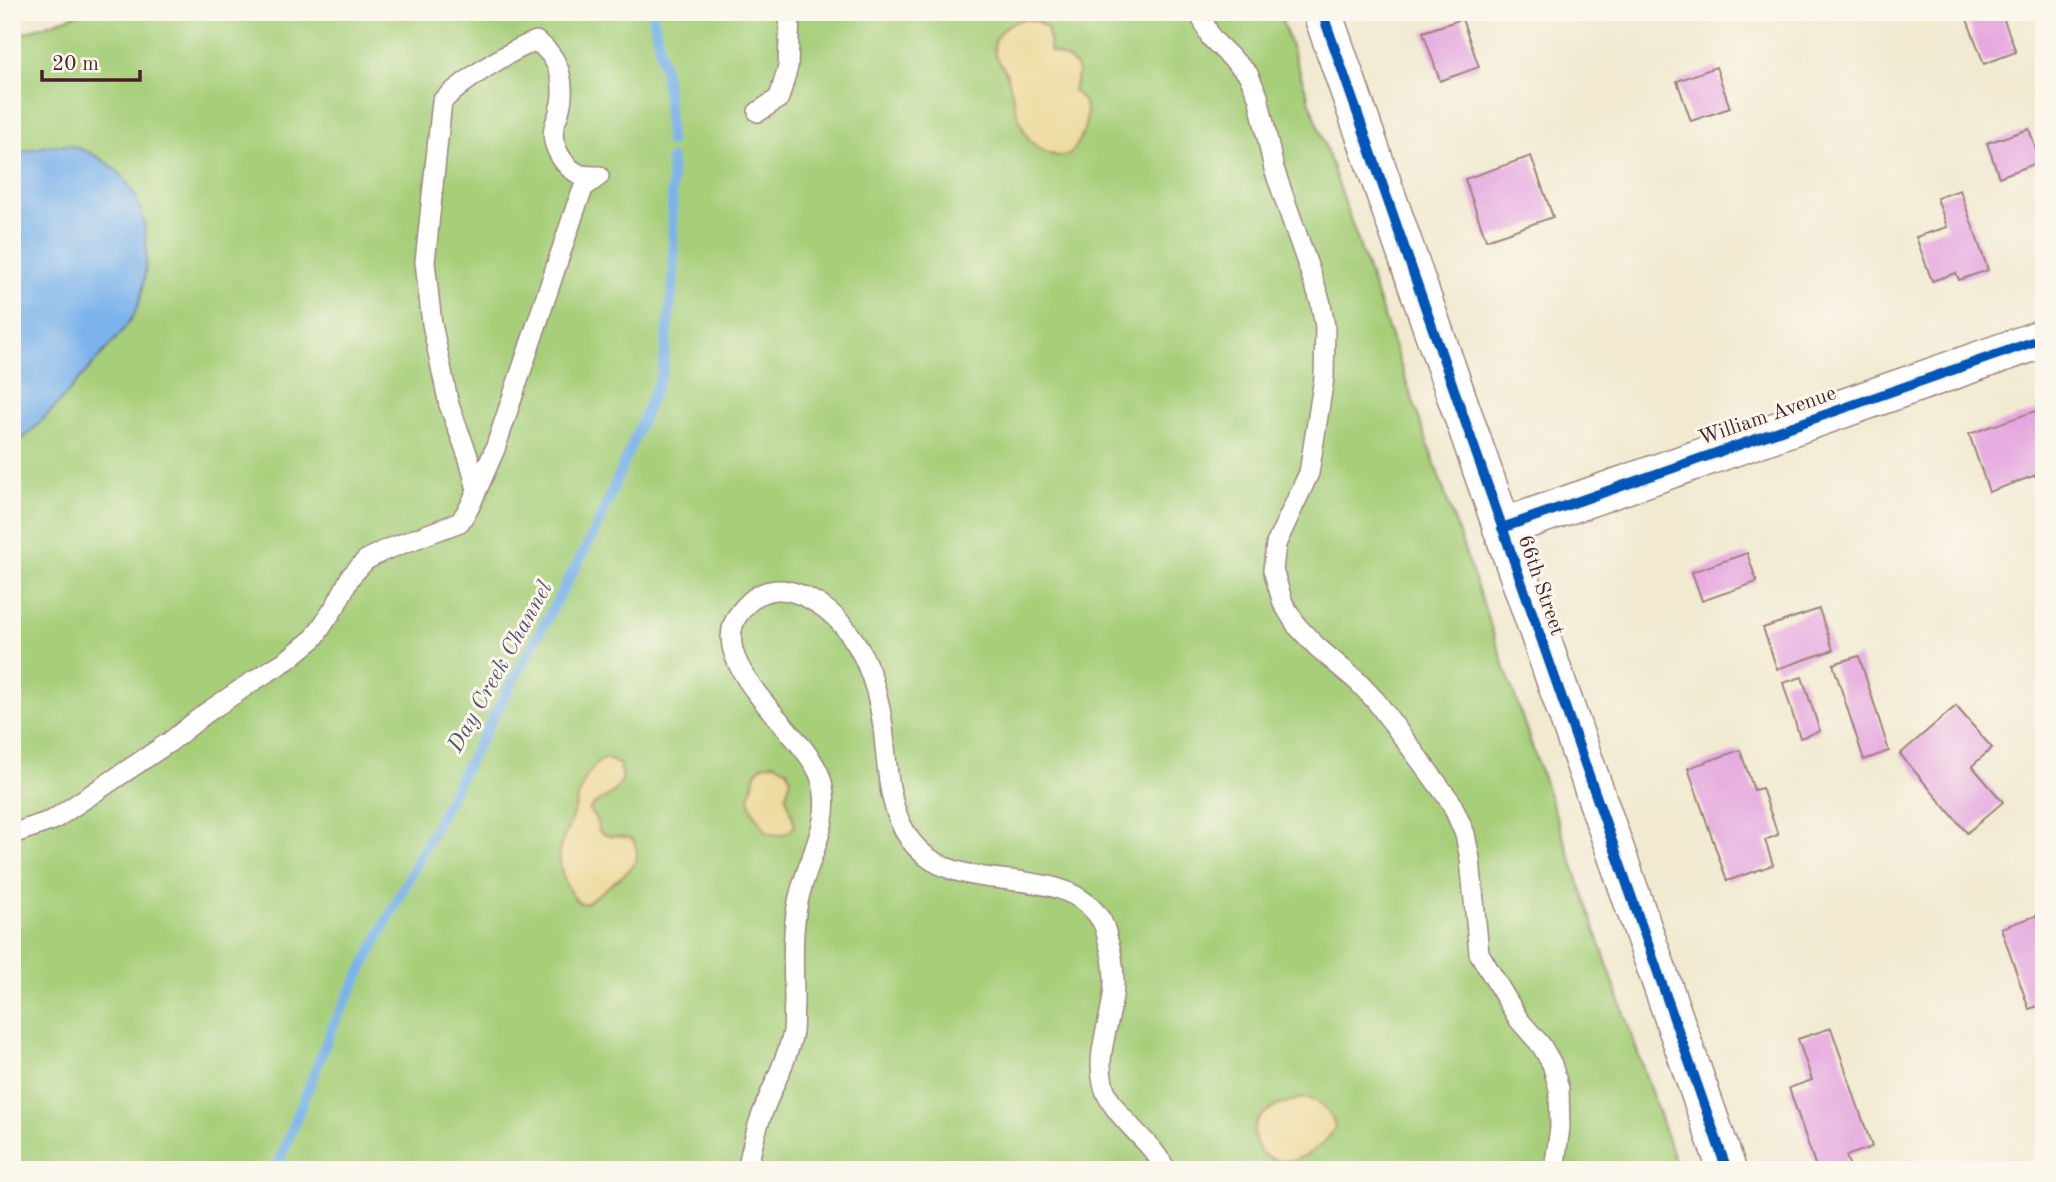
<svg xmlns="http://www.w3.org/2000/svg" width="2056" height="1182" font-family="'Old Standard TT',serif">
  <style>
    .green { fill: #a7cf7a; stroke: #787752; stroke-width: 2 }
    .sand { fill: #eeda9e; stroke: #9c7c64; stroke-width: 2 }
    .water { fill: #7bb3eb; stroke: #62698b; stroke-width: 2 }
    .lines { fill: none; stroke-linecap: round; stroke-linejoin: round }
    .stream { stroke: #7bb3eb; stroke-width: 10 }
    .building { fill: #e5a7df }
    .service-casing { stroke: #9e847e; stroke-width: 22 }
    .minor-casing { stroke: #9e847e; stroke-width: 41 }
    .service { stroke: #fff; stroke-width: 19 }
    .minor { stroke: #fff; stroke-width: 38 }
    .cycleway-casing { stroke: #fbf7ec; stroke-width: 15 }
    .cycleway { stroke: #0057b8; stroke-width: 10 }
    .labels { text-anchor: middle; stroke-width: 6; stroke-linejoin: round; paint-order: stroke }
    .street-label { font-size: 21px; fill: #4a1f2b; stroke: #fbf7ec }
    .water-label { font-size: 23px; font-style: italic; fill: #5b536e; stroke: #fbf7ec }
  </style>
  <rect width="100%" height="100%" fill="#fbf7ec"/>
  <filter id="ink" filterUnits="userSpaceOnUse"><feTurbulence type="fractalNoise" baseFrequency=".0143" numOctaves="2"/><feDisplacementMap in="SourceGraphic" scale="14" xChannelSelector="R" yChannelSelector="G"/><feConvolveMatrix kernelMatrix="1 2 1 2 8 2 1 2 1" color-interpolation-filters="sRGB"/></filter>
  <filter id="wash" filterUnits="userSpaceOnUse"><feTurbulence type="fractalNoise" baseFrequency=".00686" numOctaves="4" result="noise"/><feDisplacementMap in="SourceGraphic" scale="28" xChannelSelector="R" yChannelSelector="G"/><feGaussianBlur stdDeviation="1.57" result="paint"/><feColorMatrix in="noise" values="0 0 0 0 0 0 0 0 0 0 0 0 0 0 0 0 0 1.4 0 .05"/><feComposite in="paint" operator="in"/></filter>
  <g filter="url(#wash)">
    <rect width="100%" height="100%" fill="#f1ead1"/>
    <path class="green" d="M84,12h1195l399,1158h-1666v-1133z"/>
    <path class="sand" d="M1027,19l9,2 12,8 2,22c10,5 27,9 28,22 0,5 -4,12 -5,18 4,3 9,7 11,12 5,8 2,17 0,26 -8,23 -16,35 -43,21 -22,-12 -26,-50 -33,-72 -4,-14 -19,-22 -12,-39 5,-13 18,-18 31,-20z
      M605,758l14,6 4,13c-9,25 -23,17 -34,33l8,10 1,10c11,11 22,3 35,10 13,23 -7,33 -23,45 -8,6 -15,12 -23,18h-8c-13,-12 -19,-32 -20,-49 0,-9 6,-17 9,-26 10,-23 12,-57 37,-70z
      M775,763l12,7 4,9 -5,17 9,29c-6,10 -19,13 -29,6l-14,-22 -3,-12 8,-26 6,-6z
      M1302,1098c17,0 29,13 33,29 -6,15 -33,35 -51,34 -8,0 -14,-3 -22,-7 -25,-37 13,-49 40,-56z"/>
    <path class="water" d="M68,145c59,16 81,58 78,116 -1,19 -4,41 -14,57 -10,16 -26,31 -38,45 -26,29 -51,60 -82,85v-294l35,-8z"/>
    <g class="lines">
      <path class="stream" d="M652,12l14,68 4,62
        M276,1170l56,-142 128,-250 134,-245 68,-159 12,-97 -3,-118"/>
    </g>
    <g id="blocks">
      <path class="building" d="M1970,12h31l15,40 -32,12 -19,-50z
        M1462,19l17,48 -39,14 -17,-49z
        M1716,67l14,41 -39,13 -14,-40z
        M2029,129l11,33 -41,15 -12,-34z
        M1531,156l22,61 -67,23 -21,-61z
        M1960,190l28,80 -29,10 -3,-7 -24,8 -16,-44 31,-10 -10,-29z
        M2044,192v24l-9,-21z
        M2044,408v78l-5,-12 -50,18 -20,-58z
        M1747,553l10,29 -55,19 -10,-29z
        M1819,609l14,41 -56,19 -14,-41z
        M1859,656l30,95 -25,9 -31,-96z
        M1802,677l18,54 -20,7 -17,-55z
        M1956,706l36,42 -20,18 31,36 -36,31 -67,-79z
        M1740,750l14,40 8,-2 16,47 -13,5 8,25 -46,16 -39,-113z
        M2044,913v91l-15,5 -28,-81z
        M1831,1028l41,119 -26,9 5,13 -3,1h-31l-28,-82 23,-8 -14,-41z"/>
    </g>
  </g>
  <g filter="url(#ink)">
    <use href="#blocks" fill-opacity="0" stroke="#9e847e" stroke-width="2"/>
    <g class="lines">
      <defs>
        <path id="service" d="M1199,12l12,26 37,36 10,22 16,73 46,131 5,26 -1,52 -15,95 -33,71 -3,26 10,33 14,23 20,21 40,34 19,20 75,101 14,32 5,25 9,94 40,67 22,25 11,19 7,25 1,39 -6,42
          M758,112l21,-14 9,-31 2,-55
          M477,489l-9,-33 -19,-51 -17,-81 -7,-62 17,-161c26,-23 61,-47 94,-60 24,16 31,44 23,71 -1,5 -4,10 -5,16 -4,17 11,42 28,47 5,1 11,1 17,1
          M12,834l41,-14 118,-79 35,-28 49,-33 32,-20 27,-22 22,-33 15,-29 15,-16 17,-9 77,-29 10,-16 25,-57 82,-245 7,-17 15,-11
          M747,1170c4,-19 8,-38 15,-56 10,-27 25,-53 31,-82 1,-9 0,-19 1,-29 0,-33 -3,-68 4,-101 8,-42 38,-82 22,-126 -16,-44 -121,-115 -79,-165 10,-12 19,-20 36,-21 15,-1 34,9 46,17 38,28 54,75 60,120 4,33 4,69 19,99 40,84 157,26 199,94 4,6 5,13 7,20 4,13 6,29 6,43 0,33 -19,66 -11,100 7,33 48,56 63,87"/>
        <path id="minor" d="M1322,12l405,1158
          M1502,528l542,-190"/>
      </defs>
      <use href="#service" class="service-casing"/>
      <use href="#minor" class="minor-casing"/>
      <use href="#service" class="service"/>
      <use href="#minor" class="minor"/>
      <defs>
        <path id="cycleway" d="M1322,12l405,1158
          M1502,528l542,-190"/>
      </defs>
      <use href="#cycleway" class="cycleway-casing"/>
      <use href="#cycleway" class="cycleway"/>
    </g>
  </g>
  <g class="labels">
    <g class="street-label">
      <text transform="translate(1767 415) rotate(-19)" y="7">William Avenue</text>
      <text transform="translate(1542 585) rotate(71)" y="7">66th Street</text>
    </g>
    <g class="water-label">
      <text transform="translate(499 666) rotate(-61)" y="8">Day Creek Channel</text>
    </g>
  </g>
  <rect width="2056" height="1182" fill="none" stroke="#fbf7ec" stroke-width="42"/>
  <path d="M42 70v10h98v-10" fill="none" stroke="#4a1f2b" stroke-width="3.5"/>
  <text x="52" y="70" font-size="21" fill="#4a1f2b" stroke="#fbf7ec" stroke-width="5" paint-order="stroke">20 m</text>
</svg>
